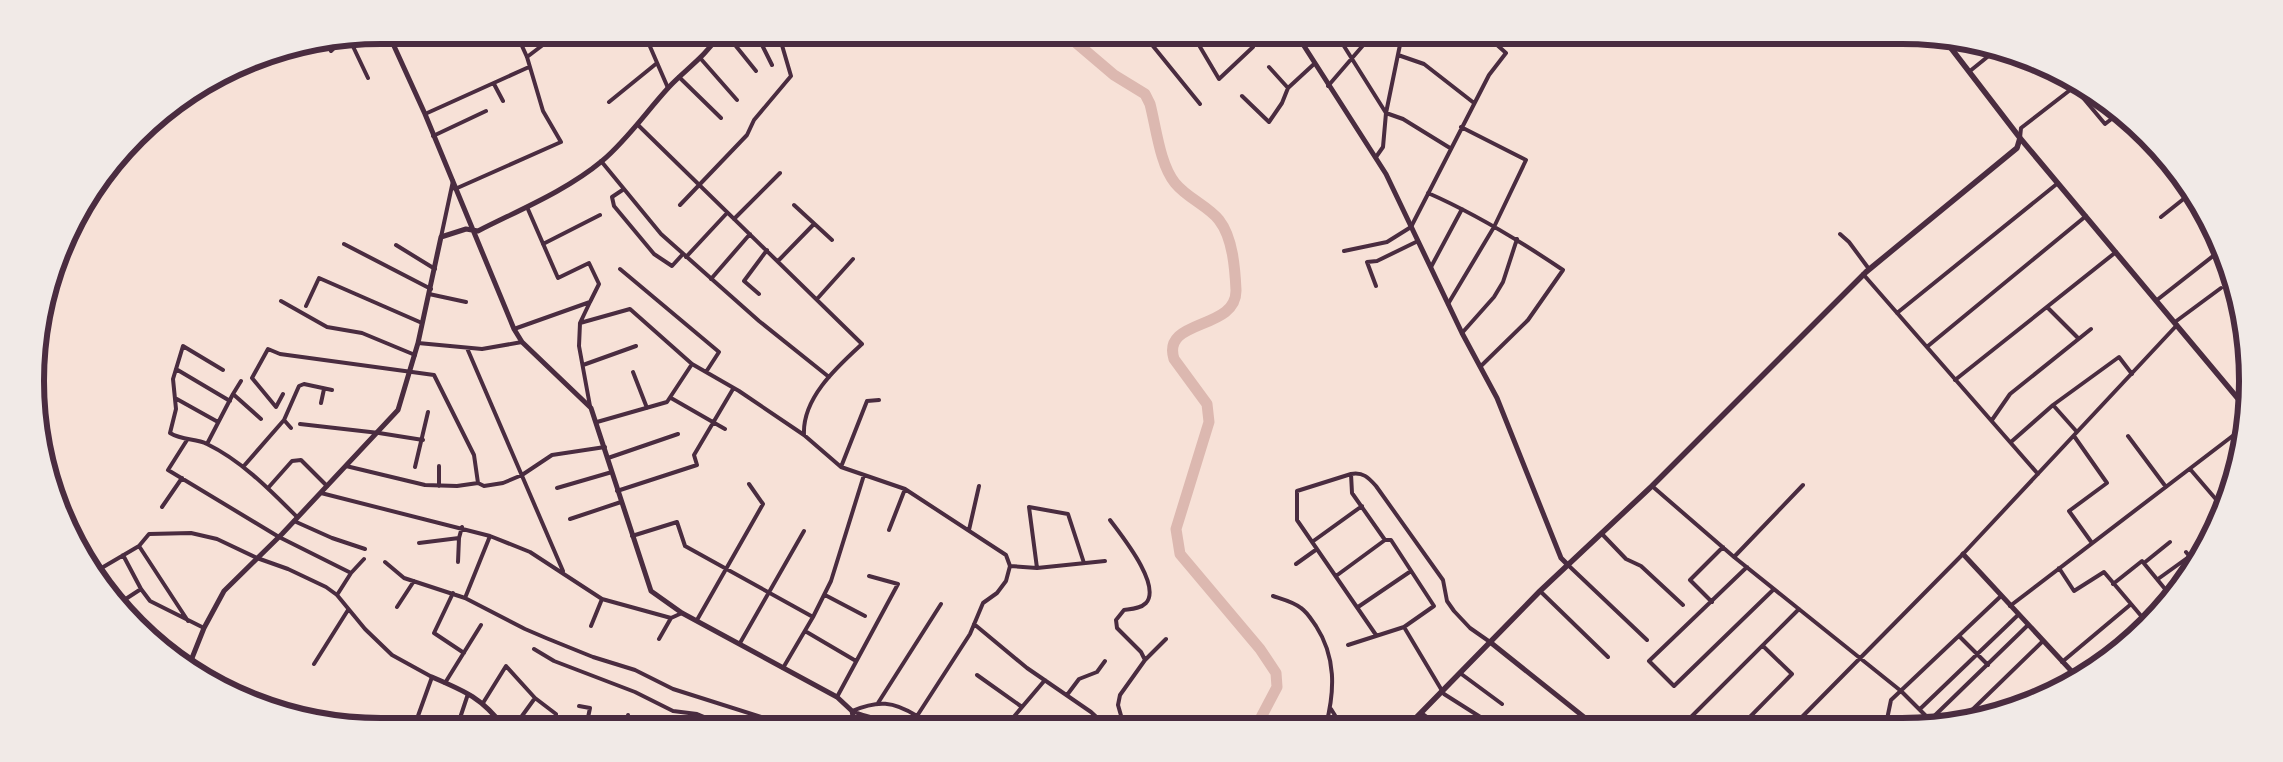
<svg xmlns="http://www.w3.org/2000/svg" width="2283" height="762" font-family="Quicksand,sans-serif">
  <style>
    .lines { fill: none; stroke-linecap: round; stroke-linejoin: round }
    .river { stroke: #dcb8b0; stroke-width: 11 }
    .minor { stroke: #4a2c40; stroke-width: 4 }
    .tertiary { stroke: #4a2c40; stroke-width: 5 }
    .secondary { stroke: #4a2c40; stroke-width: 5.5 }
    .rail { stroke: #8f747c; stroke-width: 2 }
    .rim { fill: none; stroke: #4a2c40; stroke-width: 6 }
  </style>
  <rect width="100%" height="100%" fill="#f7e1d7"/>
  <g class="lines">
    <path class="river" d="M1067,35l47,40 31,19 5,10c6,23 10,61 25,79 12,15 33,23 44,37 14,18 16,49 17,70 1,41 -75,28 -62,69l33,45 2,18 -33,107 4,25 80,95 16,24 1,14 -20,38"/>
    <path class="minor" d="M645,35l23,53
      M727,35l29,36
      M753,35l9,10 10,20
      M1144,35l56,69
      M1193,35l26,44 34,-32 -8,-12
      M1337,35l49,78 17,6 47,29
      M349,38l19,40
      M353,46l26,-11
      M331,51l12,-12
      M1398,55l26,9 50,39
      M527,57l29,-22
      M701,59l36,41
      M1269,67l19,21
      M1970,71l26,-21
      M679,77l42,41
      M494,84l9,17
      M1328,86l44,-51
      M1242,96l27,26 13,-19 6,-15 26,-24
      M609,102l48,-39
      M425,114l104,-47
      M638,125l224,219c-25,23 -60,54 -58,91
      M433,136l53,-25
      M2020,138l1,-10 53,-41 31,37 9,-7
      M1376,157l7,-10 3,-34 16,-78
      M601,161l60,73 98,87 70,56
      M2169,167l23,27
      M455,189l106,-47 -18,-31 -16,-54 -10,-22
      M624,189l-12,8 2,9 40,48 18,12 11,-12
      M1428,193c48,21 92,48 135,77l-35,50 -47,46
      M680,205l67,-70 7,-15 37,-44 -12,-41
      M794,205l38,35
      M2161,217l30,-24
      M734,219l46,-46
      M1840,234l9,8 20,27
      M441,237l12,-56
      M344,244l87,45
      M543,244l57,-29
      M396,245l39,24
      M1344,251l43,-9 24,-15 78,-152 17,-22 -20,-18
      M686,257l41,-44
      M778,261l36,-37
      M1431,267l31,-58
      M620,269l99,83 -13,20
      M1863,274l175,200
      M711,279l39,-45
      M1376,286l-9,-24 10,-1 41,-20
      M429,294l37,8
      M759,294l-15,-13 23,-31
      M817,299l36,-40
      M2157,300l65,-51
      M281,301l46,26 35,6 53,22
      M1448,304l46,-77 32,-67 -65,-33
      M306,306l13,-28 103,45
      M2047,307l31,31
      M1897,313l161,-130
      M2175,322l46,-34
      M580,323l10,-21
      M514,329l76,-27 9,-18 -10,-21 -31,15 -31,-71
      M1462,333l32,-36 9,-15 14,-43
      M418,343l64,6 40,-7
      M1928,346l158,-130
      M467,348l96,223
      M583,365l53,-19
      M176,369l54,32
      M223,370l-40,-24 -10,33 3,30 -6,24c13,8 26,5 37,11 35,17 63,46 90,73
      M633,372l14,36
      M1955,380l161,-128
      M233,394l8,-13
      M283,394l-7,13 -24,-29 16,-29 12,5 154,21 40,80 4,28
      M175,398l43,24
      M671,398l54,31
      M321,403l3,-14
      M2053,405l66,-48 13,17
      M590,406l-11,-60 1,-23 50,-14 62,55 47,27 65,44 37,32 64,22 101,66 4,11 -4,15 -9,12 -14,10 -13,31 -53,82c-24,-15 -39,-16 -65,-5
      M284,420l7,8
      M1992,420l18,-26 81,-65
      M597,422l70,-20 25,-38
      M300,424l79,9 44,7
      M2074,436l33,47 -38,28 23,32
      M2128,436l38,51
      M187,440l-19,30 111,67 72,36 -14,22
      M2011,442l42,-37 24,27
      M207,444l26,-50 28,25
      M608,458l70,-24
      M346,466l79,19 32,1 21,-3 6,3 19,-3 19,-8 30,-20 53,-8
      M439,466v20
      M243,467l41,-47 15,-34 5,-2 28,6
      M415,467l13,-55
      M841,467l26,-66 12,-1
      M2190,469l30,35
      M1351,474c12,-2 17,3 25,12l67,94 4,21 7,10 16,17 20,14
      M1652,486l82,71 167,134 33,33
      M268,488l24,-27 9,-1 26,26
      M557,488l55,-16
      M617,491l80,-26 -3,-10 39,-66
      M321,493l169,43 40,16 72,47 69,19 11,-5
      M162,507l20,-29
      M570,519l51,-17
      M1110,520c11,15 52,65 36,83 -6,6 -15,6 -22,7l-8,10 1,8 24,24 4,8 -25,35 -2,10 6,21
      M294,521l38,17 33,11
      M889,530l16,-41
      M969,530l10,-44
      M1602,534l24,25 15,7 42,39
      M632,536l45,-14 8,24 128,71 -30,51
      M1312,542l50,-36
      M419,543l40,-5
      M139,546l10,-12 42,-1 26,6 40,19 31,11 38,18 11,8 28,34 27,26 40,22 -18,50
      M2186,552l8,10 3,-2
      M123,555l18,34 9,12 54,27
      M1734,557l69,-72
      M385,562l19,16 61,20 60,31 21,9 47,19 42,13 38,19 117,37
      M458,562l1,-24 3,-11
      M2144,563l26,-21
      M1296,564l21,-15
      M1568,565l79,75
      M1010,566l27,2 68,-7
      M1747,567l-98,94 25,25 100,-97
      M1037,568l-8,-61 39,7 16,49
      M2059,568l15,23 30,-19 44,52
      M93,573l46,-27 49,75
      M351,573l13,-14
      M1336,576l49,-36
      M2158,579l32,-23
      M2113,584l29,-23 28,34
      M1540,591l68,66
      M453,593l-19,40 30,20
      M825,595l40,21
      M1273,596c9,3 21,6 28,12 6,4 10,11 15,18 20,31 19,64 10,99
      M465,598l25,-62
      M1712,602l-22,-22 33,-33
      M118,604l23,-15
      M2010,606l233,-178
      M397,607l17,-26
      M1358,607l53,-36
      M813,617l18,-36 33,-106
      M697,620l66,-116 -14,-20
      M974,624l53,44 64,44 15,14
      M591,626l11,-27
      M1404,627l40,67 49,31
      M805,631l51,30
      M1959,636l29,29
      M659,639l12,-21
      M740,643l64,-112
      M1348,645l56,-18 30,-21 -43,-66h-6l-33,-47 -1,-19 -54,17v29l79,115
      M534,649l20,12 81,31 38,19 24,3 29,12
      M1145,660l21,-21
      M2062,662l68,-57
      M314,664l34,-54
      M1460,673l42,31
      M977,675l45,32
      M445,683l36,-58
      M1067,695l12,-16 18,-7 8,-11
      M837,697l61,-113 -29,-8
      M483,703l23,-37 29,32 21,16
      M878,703l63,-99
      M579,706l11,2 -4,19
      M1331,709l10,16
      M1920,709l98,-94
      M852,711c11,5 32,8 41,15
      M1421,713l17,12
      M1974,716l-4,-4 73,-71
      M1545,717l3,8
      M1743,724l49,-50 -29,-28
      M1795,724l168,-170 214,-229
      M1886,724l5,-24 110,-104
      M1926,724l102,-99
      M1300,725l1,-5
      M1683,725l116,-116
      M907,726l10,-10
      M1006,726l39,-46
      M457,727l11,-33
      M514,727l21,-29
      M626,727l2,-12"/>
    <path class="tertiary" d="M389,35l36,79 89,215 8,13 69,66 60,183 31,22 155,84 15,14 3,15
      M1297,35l89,139 76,159 35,65 64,160 7,7
      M1963,554l113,122
      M1490,642l104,83
      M188,668l16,-40 20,-37 58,-57 116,-124 20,-67 23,-106 25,-8 12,2c41,-21 88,-40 124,-70 25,-21 44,-49 67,-74 17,-18 36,-30 50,-52
      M432,677c33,14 50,21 72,50"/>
    <path class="secondary" d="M1944,39l76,99 225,269
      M1409,725l131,-134 112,-105 214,-214 151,-124 3,-10"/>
    <path class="rail" d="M183,664l141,57"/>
  </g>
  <path d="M0 0H2283V762H0ZM381 44H1902A337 337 0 0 1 2239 381V381A337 337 0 0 1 1902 718H381A337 337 0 0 1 44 381V381A337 337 0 0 1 381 44Z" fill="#f1eae7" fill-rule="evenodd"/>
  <path class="rim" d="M381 44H1902A337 337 0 0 1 2239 381V381A337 337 0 0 1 1902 718H381A337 337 0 0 1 44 381V381A337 337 0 0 1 381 44Z"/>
</svg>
